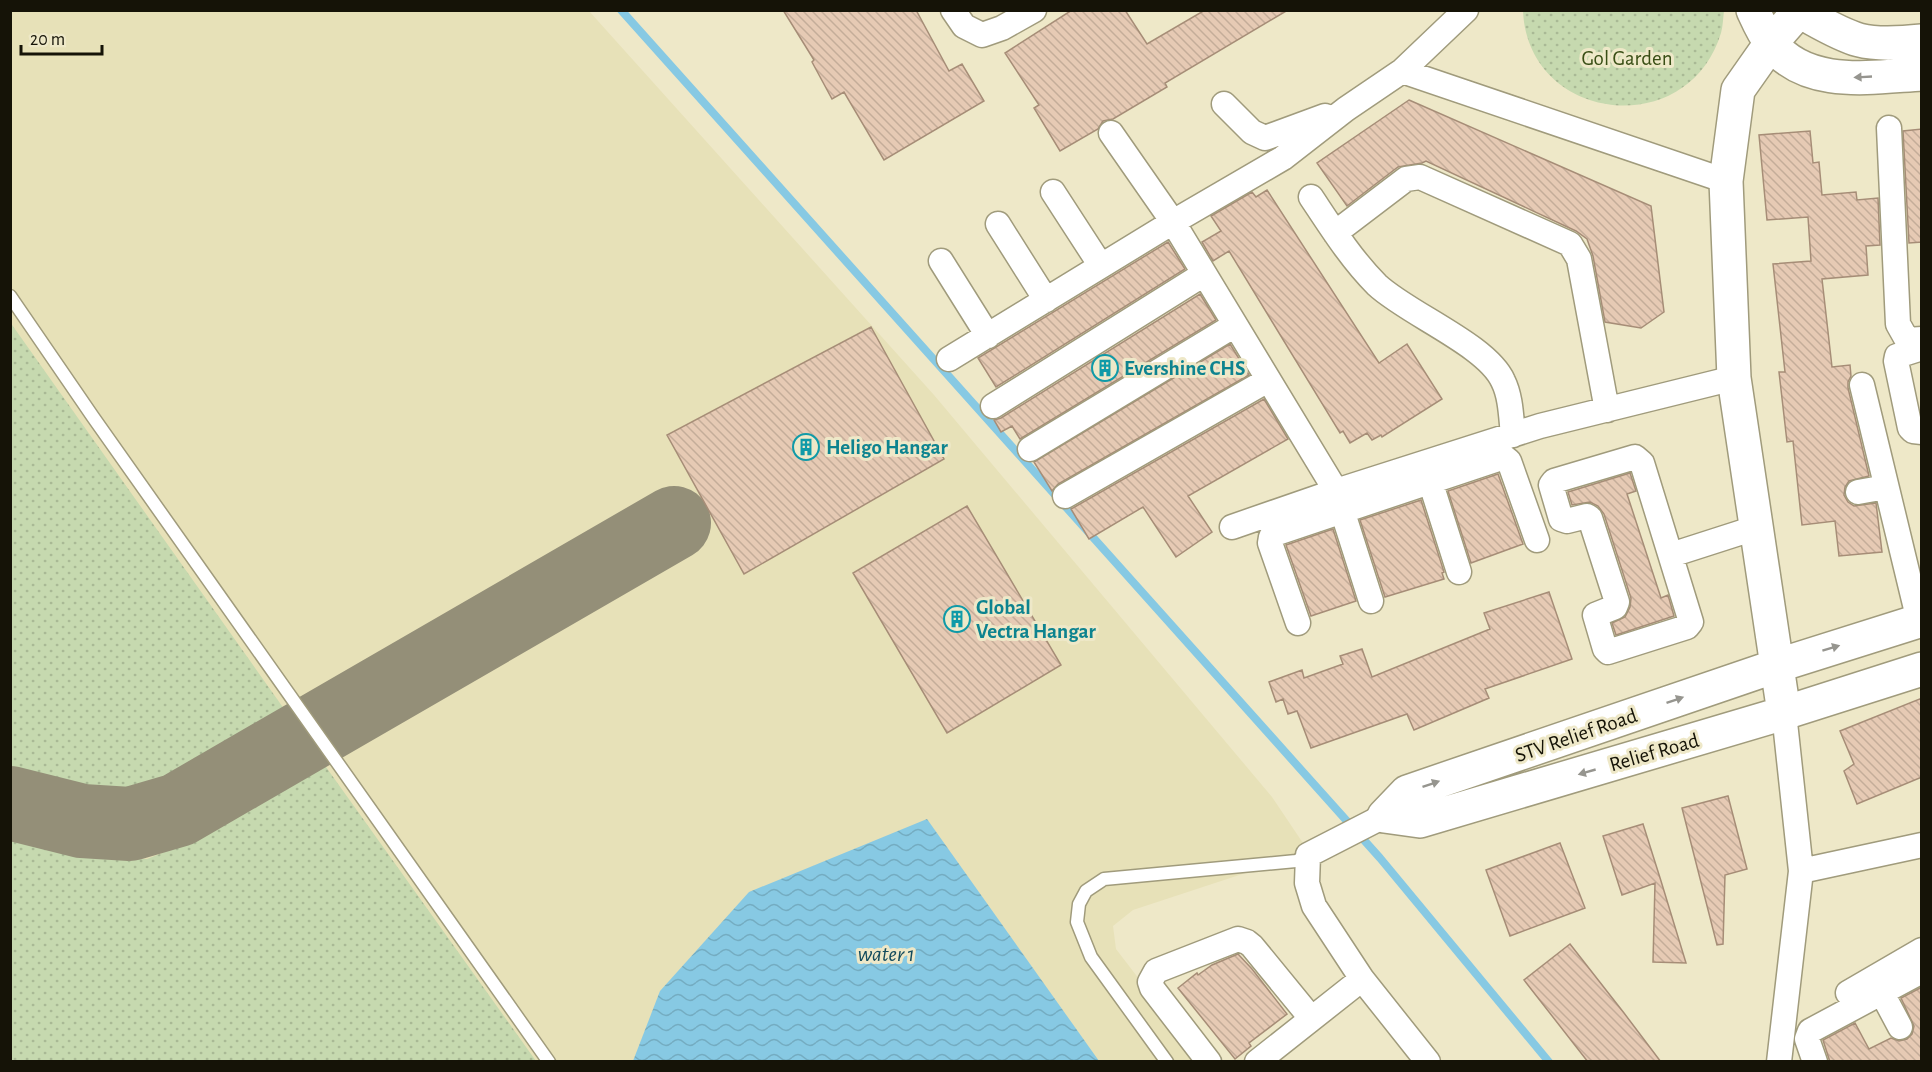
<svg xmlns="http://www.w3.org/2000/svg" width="1932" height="1072" font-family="'Alegreya Sans',sans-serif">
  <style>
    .built { fill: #e7e1b8 }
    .grass { fill: url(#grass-dots) }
    .water { fill: url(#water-waves) }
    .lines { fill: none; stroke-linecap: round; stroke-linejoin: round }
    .stream { stroke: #87c9e3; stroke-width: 8 }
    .taxiway { stroke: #948f78; stroke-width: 74 }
    .building { fill: url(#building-back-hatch); stroke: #a68d77; stroke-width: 1.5 }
    .lane-casing { stroke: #a09b7c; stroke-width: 15 }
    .street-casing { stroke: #a09b7c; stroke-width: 27 }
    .secondary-casing { stroke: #a09b7c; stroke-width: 36 }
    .lane { stroke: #fff; stroke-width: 12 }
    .street { stroke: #fff; stroke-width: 24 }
    .secondary { stroke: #fff; stroke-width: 33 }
    .oneway { fill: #96958f }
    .labels { text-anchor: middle; stroke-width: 6; stroke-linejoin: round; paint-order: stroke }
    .park-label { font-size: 21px; fill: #394e15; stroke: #eee8c8 }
    .culture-label { font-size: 21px; font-weight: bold; fill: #0d838f; stroke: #eee8c8; text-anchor: start }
    .street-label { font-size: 21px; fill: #151307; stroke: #eee8c8 }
    .water-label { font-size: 22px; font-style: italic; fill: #134b5d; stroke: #eee8c8 }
  </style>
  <defs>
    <pattern id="grass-dots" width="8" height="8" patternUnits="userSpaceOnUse" patternTransform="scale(1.5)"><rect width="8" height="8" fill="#c6d9af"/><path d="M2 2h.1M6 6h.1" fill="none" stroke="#a9b995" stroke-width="1.8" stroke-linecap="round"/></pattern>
    <pattern id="water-waves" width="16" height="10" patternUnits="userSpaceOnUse" patternTransform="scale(1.5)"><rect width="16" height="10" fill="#87c9e3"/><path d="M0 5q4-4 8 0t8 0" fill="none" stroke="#74acc1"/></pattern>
    <pattern id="building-back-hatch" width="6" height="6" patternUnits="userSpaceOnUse" patternTransform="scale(1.5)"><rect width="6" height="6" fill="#e6cab4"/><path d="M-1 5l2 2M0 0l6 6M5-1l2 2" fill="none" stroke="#c4ad99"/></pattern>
  </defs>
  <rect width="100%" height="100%" fill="#eee8c8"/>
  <path class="built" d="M10,11h579l345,384 338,402 37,55 -176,58 -20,16 3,23 86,112h-1191z"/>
  <path class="grass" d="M1523,11v-1l201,1c-1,7 -1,15 -3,22 -33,109 -193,90 -198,-22z
    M10,322l289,408 -107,57 -43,20 -62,3 -76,-20z
    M321,760l215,301h-525v-227l95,23 41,2 20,-8z"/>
  <path class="water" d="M927,819l172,242h-466l27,-70 89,-99z"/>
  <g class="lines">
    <path class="stream" d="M621,10l759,848 169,204"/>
    <path class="taxiway" d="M10,803l72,18 48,3 48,-14 496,-287"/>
  </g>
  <path class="building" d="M783,10h133l33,61 13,-7 22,37 -100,59 -40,-68 -12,7 -20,-37 2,-2z
    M1072,10h53l22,34 58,-34h83l-123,73 2,4 -54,32 -10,2 -5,8 -38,22 -26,-43 5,-3 -34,-52z
    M1409,100l242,106 13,106 -23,16 -36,-6 -12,-66 -6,-17 -11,-8 -150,-70 -4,2 -24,4 -51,39 -30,-43z
    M1922,129v113l-13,1 -6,-112z
    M1810,131l3,32 6,-1 3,33 34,-3 1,8 21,-2 2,47 -14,1 2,29 -46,4 10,88 18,-2 1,11 -3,6v6l21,88 -20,5 -4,6 -1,8 4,7 6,4 22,-3 6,49 -43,4 -4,-35 -33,4 -9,-84 -6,1 -8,-70h6l-12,-108 38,-3 -3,-44 -41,3 -8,-85z
    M1267,190l112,173 28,-19 35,55 -60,38 -1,-2 -9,5 -5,-7 -17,10 -7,-12 -3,2 -111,-182 -16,10 -11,-19 19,-11 -10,-15 41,-24 4,5z
    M1168,242l17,27 -189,118 -18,-29z
    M1200,294l16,26 -196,119 -8,-13 -11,6 -7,-12 7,-2z
    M871,327l73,132 -200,115 -77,-139z
    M1230,344l19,31 -191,109 -6,7 -18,-29z
    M1264,399l24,40 -100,57 24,36 -36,25 -33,-50 -54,32 -18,-30z
    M1630,473l6,18 -9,3 34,104 7,-3 6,21 -58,19 -4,-12 13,-6 5,-10 1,-9 -27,-84 -6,-8 -8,-4 -18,3 -4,-13z
    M1498,474l25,70 -52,19 -23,-72z
    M1421,500l23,72 -2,1 2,6 -59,18 -25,-77z
    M967,506l94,159 -114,68 -94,-160z
    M1333,529l23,72 -45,15 -25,-71z
    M1549,592l23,67 -87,30 4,9 -75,32 -7,-16 -96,34 -14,-37 -9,3 -5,-15 -7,3 -7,-20 33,-12 2,8 39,-14 -3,-8 22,-7 10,28 118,-48 -6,-16z
    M1922,698v79l-65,27 -13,-33 10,-7 -14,-33z
    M1728,796l19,73 -22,6 -2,69 -6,1 -35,-137z
    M1643,824l18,57 25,82 -33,-1 2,-79 -33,12 -19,-59z
    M1560,843l25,65 -75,28 -24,-66z
    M1570,944l54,69 37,49h-73l-64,-82z
    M1238,954l14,15 35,45 -38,29 2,3 -16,13 -57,-71 19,-15 1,2 14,-10z
    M1922,987v75h-92l-7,-22 32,-17 14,26 22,-11 8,3 8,-2 5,-5 2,-8 -13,-28z"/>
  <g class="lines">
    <defs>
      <path id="lane" d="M10,296l83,121 456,645
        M1167,1062l-76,-105 -14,-35 2,-18 7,-13 18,-12 192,-18 12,-6"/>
      <path id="street" d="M953,10l11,16 18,9 20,-7 32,-18
        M1402,71l64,-61
        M1224,104l28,28 13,6 60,-22
        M1889,128l9,196 9,16 15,-1
        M1111,133l62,89 163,269 35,110
        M1053,192l48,74
        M1311,197c20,30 40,62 66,88 31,29 110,60 126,96 8,16 8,36 10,54
        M998,224l48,76
        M1335,233l71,-54 14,-2 150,67 9,15 28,151
        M941,261l47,75
        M1922,348l-25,8 -1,5 14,67 3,3 9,1
        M949,359l224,-137 110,-64 63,-49 56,-38 324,110
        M1862,385l57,236
        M993,406l211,-132
        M1030,449l205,-124
        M1635,457l7,6 49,159 -4,5 -79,25 -3,-3 -10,-34 20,-8 2,-5 -27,-84 -3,-2 -20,5 -6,-2 -10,-34 3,-4z
        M1426,468l33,104
        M1858,492l28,-5
        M1065,496l203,-116
        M1232,527l104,-36 204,-65 194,-48
        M1671,555l84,-27
        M1298,623l-28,-80 1,-6 3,-3 230,-77 5,4 28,79
        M1384,816l-76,39 -1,28 7,23 48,73 66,83
        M1801,871l121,-26
        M1874,978l26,49
        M1848,993l74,-43
        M1209,1062l-57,-74 -2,-6 6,-11 82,-32 9,3 5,4 59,72
        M1257,1062l105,-83
        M1779,1062l22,-191 -17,-158
        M1815,1062l-8,-23 3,-8 112,-60"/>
      <path id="secondary" d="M1753,10c5,11 10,23 18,33 35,46 100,34 151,31
        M1784,713l-50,-335 -8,-197 12,-91 33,-47 28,-32c19,10 39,23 60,29 19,5 43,3 63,1
        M1384,816l23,-24 369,-126 146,-46
        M1384,816l36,5 364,-108 138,-44"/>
    </defs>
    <use href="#lane" class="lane-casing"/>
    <use href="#street" class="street-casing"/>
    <use href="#secondary" class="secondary-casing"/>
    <use href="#lane" class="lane"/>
    <use href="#street" class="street"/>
    <use href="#secondary" class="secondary"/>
  </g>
  <defs><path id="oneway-solid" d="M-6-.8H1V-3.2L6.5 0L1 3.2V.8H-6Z" transform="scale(1.5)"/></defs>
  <g class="oneway">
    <use href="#oneway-solid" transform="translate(1863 77) rotate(177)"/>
    <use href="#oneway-solid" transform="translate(1831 648) rotate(-17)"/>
    <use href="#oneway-solid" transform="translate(1675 700) rotate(-19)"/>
    <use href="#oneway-solid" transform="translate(1587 772) rotate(164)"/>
    <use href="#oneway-solid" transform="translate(1431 784) rotate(-19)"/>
  </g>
  <defs>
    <symbol id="building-ring" viewBox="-11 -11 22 22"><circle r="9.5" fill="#eee8c8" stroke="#0f9aa8" stroke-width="1.5"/><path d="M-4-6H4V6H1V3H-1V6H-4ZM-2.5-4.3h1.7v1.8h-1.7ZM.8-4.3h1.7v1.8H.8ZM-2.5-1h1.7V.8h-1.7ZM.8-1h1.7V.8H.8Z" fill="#0f9aa8"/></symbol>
  </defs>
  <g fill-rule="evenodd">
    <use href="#building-ring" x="1090" y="353" width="30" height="30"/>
    <use href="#building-ring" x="791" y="432" width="30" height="30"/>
    <use href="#building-ring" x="942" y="604" width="30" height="30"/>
  </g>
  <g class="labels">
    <g class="park-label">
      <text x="1627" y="65">Gol Garden</text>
    </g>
    <g class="culture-label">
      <text x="1124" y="375">Evershine CHS</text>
      <text x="826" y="454">Heligo Hangar</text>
      <text x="976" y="614">Global<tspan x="976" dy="24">Vectra Hangar</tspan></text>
    </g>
    <g class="street-label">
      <text transform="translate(1576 735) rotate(-19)" y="7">STV Relief Road</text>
      <text transform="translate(1654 752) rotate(-16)" y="7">Relief Road</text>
    </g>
    <g class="water-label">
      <text x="886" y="961">water 1</text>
    </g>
  </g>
  <rect width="1932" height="1072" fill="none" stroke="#151307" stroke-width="24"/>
  <path d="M21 45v9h81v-9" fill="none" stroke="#151307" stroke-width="3"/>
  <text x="30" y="45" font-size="18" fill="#151307" stroke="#eee8c8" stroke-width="4.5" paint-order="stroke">20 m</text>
</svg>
